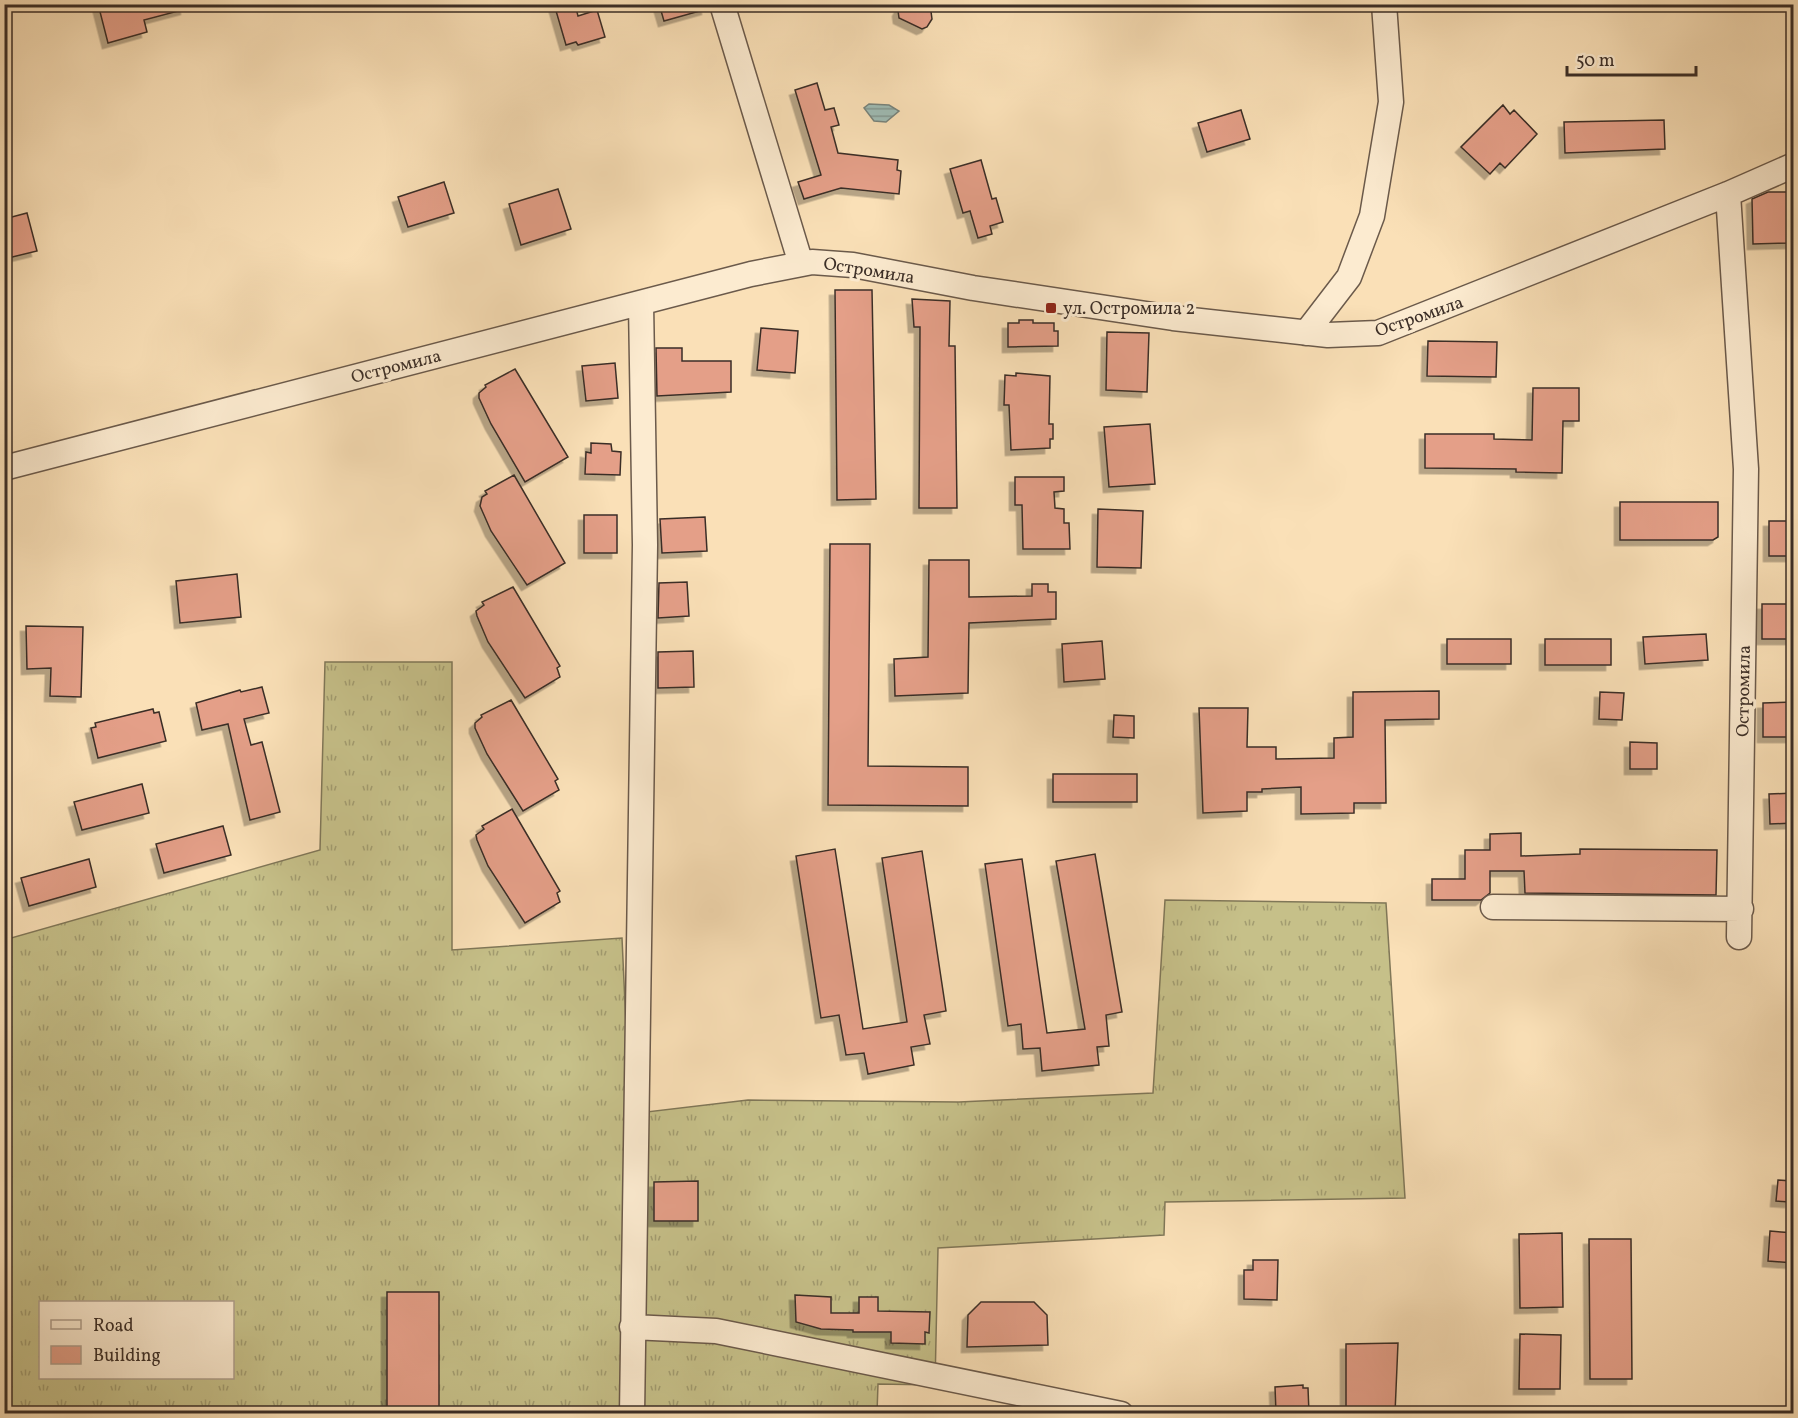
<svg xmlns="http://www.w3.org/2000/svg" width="1798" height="1418" font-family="Vollkorn,serif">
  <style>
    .grass { fill: url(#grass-tufts); stroke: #807758; stroke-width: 1.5; fill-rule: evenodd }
    .water { fill: url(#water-rules); stroke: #77837c; stroke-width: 1.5 }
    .building { fill: #e49f88; stroke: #3b2e27; stroke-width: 1.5; filter: url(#shadow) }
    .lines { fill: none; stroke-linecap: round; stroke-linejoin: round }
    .minor-casing { stroke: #6b5a4b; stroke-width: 27 }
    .minor { stroke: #fcebd0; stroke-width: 24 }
    .poi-dot { fill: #8f2418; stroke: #fcebd0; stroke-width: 2 }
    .labels { text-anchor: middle; stroke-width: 6; stroke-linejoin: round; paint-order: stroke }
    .street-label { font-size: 18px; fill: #3b2e27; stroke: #fcebd0 }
    .poi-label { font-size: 18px; fill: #3b2e27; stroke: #fcebd0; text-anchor: start }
  </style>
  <defs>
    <pattern id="grass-tufts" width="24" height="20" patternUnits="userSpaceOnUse" patternTransform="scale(1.5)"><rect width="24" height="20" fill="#c6c089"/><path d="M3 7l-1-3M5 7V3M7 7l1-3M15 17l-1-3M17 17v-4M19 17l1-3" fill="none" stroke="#a29c70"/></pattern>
    <pattern id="water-rules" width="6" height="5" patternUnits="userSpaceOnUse" patternTransform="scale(1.5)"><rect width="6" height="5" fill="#9fbcb5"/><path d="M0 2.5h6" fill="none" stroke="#839993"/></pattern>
    <filter id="shadow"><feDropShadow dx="-5.5" dy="5.5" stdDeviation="0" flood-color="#0004"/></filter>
  </defs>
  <rect width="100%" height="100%" fill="#fae0b7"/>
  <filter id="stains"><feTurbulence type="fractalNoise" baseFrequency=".00333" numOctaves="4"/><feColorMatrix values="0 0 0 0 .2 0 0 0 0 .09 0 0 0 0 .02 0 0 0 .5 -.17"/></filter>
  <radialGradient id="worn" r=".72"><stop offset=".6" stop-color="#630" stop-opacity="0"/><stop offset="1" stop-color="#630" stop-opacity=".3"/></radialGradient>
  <path class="grass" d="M325,662h127v288l170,-12 8,176 118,-14 211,2 194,-9 12,-193 221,3 19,295 -240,4 -1,33 -226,13 -3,137 -57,-1 -1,29 -252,1 -1,-3 -77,3 -537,-1 -6,-60v-413l316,-90zM40,1302h192v76h-192z"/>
  <path class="water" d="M869,104l20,1 10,6 -13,11 -12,-1 -10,-13z"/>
  <path class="building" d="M98,4h87l1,5 -42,11 3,12 -39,11z
    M554,4h21l3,12 19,-6 8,27 -27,8 -2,-3 -10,3z
    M659,4h47l1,5 -43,12z
    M902,4h28l2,15 -5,8 -5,2 -23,-11 -1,-7z
    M817,83l8,27 9,-2 5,17 -8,2 7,26 60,7 -1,10 4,1 -2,23 -58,-6 -37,11 -6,-17 23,-7 -26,-85z
    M1503,105l7,9 4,-4 23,24 -32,34 -5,-5 -10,11 -29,-27z
    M1241,110l9,29 -43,13 -9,-29z
    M1664,120l1,29 -100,4 -1,-31z
    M981,160l11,39 4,-1 7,24 -13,4 2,8 -14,4 -8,-27 -7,2 -13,-44z
    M444,182l10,31 -46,14 -10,-30z
    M558,189l13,40 -50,16 -12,-41z
    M1768,192h23v51l-38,1 -1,-45z
    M27,213l10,38 -33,8v-40z
    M835,290h37l4,209 -39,1z
    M912,299l38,2 -1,45h6l2,162h-38l1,-181h-6z
    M1019,320h14v3h21v8h4v15l-50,1v-24h11z
    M761,328l37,3 -3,42 -38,-3z
    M1107,332l42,1 -2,59 -41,-2z
    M1428,341l69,1 -1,35 -69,-1z
    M656,348h26v13h49v31l-74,4z
    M615,363l3,35 -32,3 -4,-35z
    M515,369l53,88 -43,25 -34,-58 -12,-26v-5l7,-6 -1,-2z
    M1016,373l34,3 -1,48h4v15h-3v9l-39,2 -2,-45h-5l1,-30 11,1z
    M1533,388h46v33h-16l-1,52 -46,-1v-3l-91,-1v-34h69v5l38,1z
    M1150,424l5,60 -46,3 -5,-60z
    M591,443l20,1 1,7 9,1 -1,23 -35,-1 1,-22 5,1z
    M514,475l51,88 -38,22 -36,-54 -11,-25 2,-9 5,-3 -2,-3z
    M1015,477h49v14l-10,1 1,16 9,1v14h5l1,26h-47l-1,-44h-7z
    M1620,502h98v35l-5,3h-93z
    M1098,509l45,2 -2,57 -44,-1z
    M584,515h33v38h-33z
    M705,517l2,34 -45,2 -2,-34z
    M1769,521h25v35h-25z
    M830,544h40l-2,222 100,1v39l-140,-1z
    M929,560h40v37l63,-1v-12h16v8h8v27l-87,4 -1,70 -73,3 -1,-37 34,-2z
    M237,574l4,43 -61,6 -4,-42z
    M687,582l2,34 -31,2 1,-35z
    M513,587l47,79 -3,2 3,9 -35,21 -37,-56 -11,-26 -1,-5 8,-6 -2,-3z
    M1762,604h32v35h-32z
    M26,626l57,1 -2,70 -31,-1 1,-28 -24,1z
    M1706,634l2,26 -63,4 -2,-27z
    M1447,639h64v25h-64z
    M1545,639h66v26h-66z
    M1102,641l3,38 -41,3 -2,-38z
    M693,651l1,36 -36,1v-36z
    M262,687l7,26 -25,6 7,26 11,-3 18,70 -30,8 -22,-96 -26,6 -6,-27 44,-13 1,2z
    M1439,691v28l-54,1 1,83h-32v10l-53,1v-27l-39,2v3h-15v19l-44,2 -4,-105h49l-1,39h29v12l58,-1v-20l19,-1v-45z
    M1600,692l24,1 -2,27 -23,-1z
    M511,700l47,79 -3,2 4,9 -36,21 -36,-57 -12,-26v-5l7,-6 -1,-2z
    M1794,702v35h-31v-34z
    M153,709l1,4 5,-1 7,29 -68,17 -7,-30 5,-1 -1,-4z
    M1114,715l20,1v22l-21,-1z
    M1630,742l27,1v26h-27z
    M1053,774h84v28h-84z
    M142,784l7,29 -67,17 -8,-28z
    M1794,793v30l-24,1 -1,-30z
    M512,809l48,82 -3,2 3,9 -35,21 -37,-57 -11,-26 -1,-5 8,-6 -2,-3z
    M223,826l8,29 -67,18 -8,-29z
    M1521,833v23l59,-2v-5l137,1 -1,45 -191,-2 -1,-22h-34v22l-9,7h-49v-21h33v-29h25v-16z
    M835,849l28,180 44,-7 -25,-164 40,-7 24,160 -22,4 6,29 -19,3 3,18 -46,9 -4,-21 -18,2 -7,-40 -18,3 -25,-162z
    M1095,854l27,158 -16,3 3,31 -12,1 2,18 -57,6 -2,-23 -17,1 -2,-25 -13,2 -23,-162 37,-5 25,174 38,-4 -29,-168z
    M89,859l7,28 -67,19 -8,-28z
    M1778,1180l14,1 -2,21 -14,-1z
    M698,1181v40h-44v-39z
    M1770,1231l24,2v30l-26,-2z
    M1562,1233l1,74 -43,1 -1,-74z
    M1589,1239h42l1,140h-42z
    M1253,1260h25l-1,40 -33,-1v-29h9z
    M387,1292h52v120h-52z
    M795,1295l36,2v16h28v-16h19v14l52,1 -1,21 -4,-1v12l-34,-1v-11h-38v-2l-32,-1 -25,-7z
    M981,1302h53l13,13 1,30 -81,2 1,-32z
    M1520,1334l41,1 -1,54h-41z
    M1398,1343l-3,70h-49v-69z
    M1303,1385v3h5l1,25h-33l-1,-26z"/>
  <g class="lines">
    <defs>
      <path id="minor" d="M722,4l79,260
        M1728,194l18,275 -7,468
        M1306,333l43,-56 23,-61 19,-114 -7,-98
        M4,468l747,-194 61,-12 41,3 120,23 200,30 155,17 50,-2 350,-139 66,-29
        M1493,907l248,2
        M632,1327l84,4 405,83
        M632,1414l13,-869 -4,-242"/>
    </defs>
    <use href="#minor" class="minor-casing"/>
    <use href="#minor" class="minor"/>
  </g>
  <rect class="poi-dot" x="1045" y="302" width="12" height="12" rx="3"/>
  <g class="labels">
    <g class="street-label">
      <text transform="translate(869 270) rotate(9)" y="6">Остромила</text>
      <text transform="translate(1419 316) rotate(-19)" y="6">Остромила</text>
      <text transform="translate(396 366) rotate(-14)" y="6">Остромила</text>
      <text transform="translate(1743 691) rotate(-89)" y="6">Остромила</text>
    </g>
    <g class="poi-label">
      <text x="1063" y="314">ул. Остромила 2</text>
    </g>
  </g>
  <rect width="1798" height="1418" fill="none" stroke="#fae0b7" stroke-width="24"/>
  <rect x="6" y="6" width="1786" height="1406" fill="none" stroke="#3b2e27" stroke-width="3"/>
  <rect x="12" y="12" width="1774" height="1394" fill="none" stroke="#3b2e27" stroke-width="1.5"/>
  <rect x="39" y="1301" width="195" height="78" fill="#fcebd0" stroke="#af9f8c" stroke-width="1.5"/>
  <rect x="51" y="1320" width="30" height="9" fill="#fcebd0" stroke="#af9f8c" stroke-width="1.5"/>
  <text x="93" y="1331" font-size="18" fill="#3b2e27">Road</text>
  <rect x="51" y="1346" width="30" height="18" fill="#e49f88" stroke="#af9f8c" stroke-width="1.5"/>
  <text x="93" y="1361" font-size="18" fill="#3b2e27">Building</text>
  <path d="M1567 66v9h129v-9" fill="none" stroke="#3b2e27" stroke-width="3"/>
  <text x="1576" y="66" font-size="18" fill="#3b2e27" stroke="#fcebd0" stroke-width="4.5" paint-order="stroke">50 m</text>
  <rect width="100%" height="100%" filter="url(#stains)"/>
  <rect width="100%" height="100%" fill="url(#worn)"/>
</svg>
